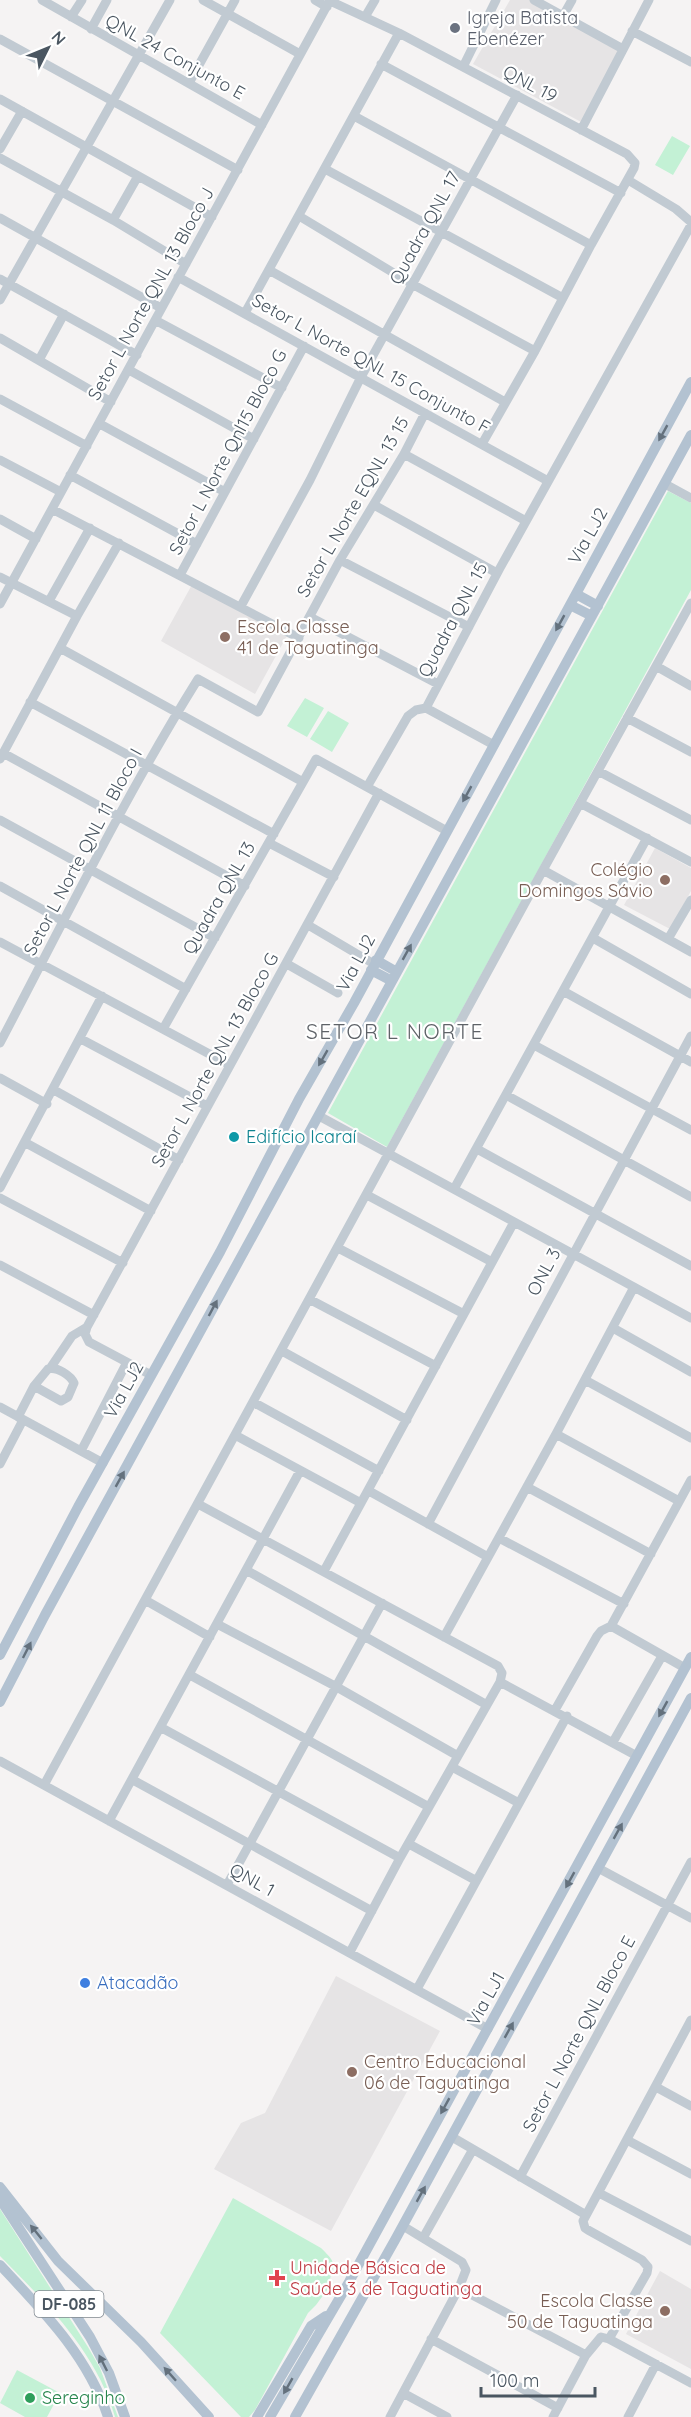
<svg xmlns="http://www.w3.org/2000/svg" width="691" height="2417" font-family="Quicksand,sans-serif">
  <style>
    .education { fill: #e6e4e5 }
    .green { fill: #c3f1d5 }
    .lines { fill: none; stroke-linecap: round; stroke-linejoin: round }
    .minor { stroke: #c1cad2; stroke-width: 9 }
    .major { stroke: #b3c2d1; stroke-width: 10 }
    .oneway { fill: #64717d }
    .worship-dot { fill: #6b7280; stroke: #fff; stroke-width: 2 }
    .education-dot { fill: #8d6e63; stroke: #fff; stroke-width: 2 }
    .culture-dot { fill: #0f9aa8; stroke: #fff; stroke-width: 2 }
    .shop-dot { fill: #3f7fe0; stroke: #fff; stroke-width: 2 }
    .health-dot { fill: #e0444e; stroke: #fff; stroke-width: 2 }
    .leisure-dot { fill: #2e9e5b; stroke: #fff; stroke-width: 2 }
    .labels { text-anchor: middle; stroke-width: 4.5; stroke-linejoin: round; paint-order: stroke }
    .shield { fill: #fff; stroke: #808990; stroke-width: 1.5 }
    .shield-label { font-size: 16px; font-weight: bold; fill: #4a5661 }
    .worship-label { font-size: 18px; fill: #5b616d; stroke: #fff; text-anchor: start }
    .street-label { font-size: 18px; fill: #4a5661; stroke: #fff }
    .education-label { font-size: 18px; fill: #785e54; stroke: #fff; text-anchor: start }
    .culture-label { font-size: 18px; fill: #0d838f; stroke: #fff; text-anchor: start }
    .shop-label { font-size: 18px; fill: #366cbe; stroke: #fff; text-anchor: start }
    .health-label { font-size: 18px; fill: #be3a42; stroke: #fff; text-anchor: start }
    .leisure-label { font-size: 18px; fill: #27864d; stroke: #fff; text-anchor: start }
    .quarter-label { font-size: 21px; letter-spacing: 1.5px; fill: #5f6368; stroke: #fff }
  </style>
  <rect width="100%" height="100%" fill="#f5f3f3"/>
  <path class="education" d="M510,0h21l92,50 -40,73 -110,-59z
    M194,581l95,51 -34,62 -94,-53z
    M655,848l36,20v23l-21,38 -46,-24z
    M336,1976l104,55 -109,200 -117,-62 27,-46 24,-10z
    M660,2271l31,18v80l-65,-35z"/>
  <path class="green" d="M672,136l18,10 -17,29 -18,-10z
    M668,491l23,12v87l-304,557 -59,-34z
    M305,698l19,10 -17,29 -20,-11z
    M328,711l21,12 -17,29 -22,-13z
    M233,2198l88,50c22,21 8,16 9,38l-14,19 -8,8 -53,97 -6,7h-8l-81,-84z
    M0,2209l88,138 12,21 18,49h-3c-19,-66 -68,-113 -115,-161z
    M17,2370l43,23 -13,24h-22l-25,-14z"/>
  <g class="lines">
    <path class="minor" d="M42,0l220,125
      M203,0l97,54
      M315,0l12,7
      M534,0l89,49
      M330,1l69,32 228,121 8,9 -1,5 -43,77 -56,106 -53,93
      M563,16l9,-16
      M71,17l11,-17
      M365,17l10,-17
      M91,29l16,-29
      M632,31l59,31
      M0,39l238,131
      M381,64l240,129
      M463,67l33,-67
      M189,83l46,-83
      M0,99l212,118
      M354,116l237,129
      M581,130l68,-130
      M0,149l22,-38
      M0,158l113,62 73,44
      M325,169l238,129
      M628,180l48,29 15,13
      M299,216l113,68 123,67
      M0,218l161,90
      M113,220l25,-44
      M269,270l236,132
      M178,277l370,204
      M0,279l137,76
      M0,300l170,-300
      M245,313l154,-280
      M155,320l127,68
      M0,338l111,64
      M39,360l25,-46
      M129,370l125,69
      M0,399l87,47
      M100,424l125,68
      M404,454l122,67
      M0,460l61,32
      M70,475l127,69
      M665,484l26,14
      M374,505l123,68
      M52,509l247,129
      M0,519l36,20
      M340,560l129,67
      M180,575l124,-229
      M0,577l77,39
      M49,601l41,-73
      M0,604l330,-604
      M241,606l69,-126 51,-103 156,-282
      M310,617l128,67
      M60,648l243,134 13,-23 131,72
      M656,666l35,20
      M30,702l244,132
      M627,718l64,34
      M494,745l-68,-37 74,-140 191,-343
      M3,753l242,133
      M0,759l77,-143 42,-73
      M598,771l93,49
      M367,787l41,-71 8,-6 10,-2
      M580,803l111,59
      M0,820l215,118
      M269,843l65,34
      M543,870l148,82
      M0,886l186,103
      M308,925l66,39
      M593,938l98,56
      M668,939l23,-39
      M0,942l230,123
      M287,964l51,29
      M563,991l128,71
      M163,1029l140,-247
      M81,1039l126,67
      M0,1043c64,-122 125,-247 198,-364l60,33 82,-152 64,-106 21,-41
      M534,1045l157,85
      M0,1078l47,26
      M54,1090l125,70
      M506,1095l185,102
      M319,1116l372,202
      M26,1143l125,68
      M477,1149l214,117
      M0,1188l102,-192
      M454,1189l193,-351
      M367,1195l125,67
      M0,1198l123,65
      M338,1248l126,66
      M0,1265l94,50
      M309,1299l127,67
      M613,1328l78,44
      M282,1351l125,69
      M51,1367l21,-31 15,-9
      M151,1375l-62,-33 -4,-8 2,-7 292,-534
      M585,1380l106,58
      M253,1402l126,69
      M0,1407l103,56
      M18,1417l16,-31 14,-17c9,-3 23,7 26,14l-6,14 -7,4 -27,-15
      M556,1434l123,67
      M235,1435l126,68
      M81,1451l45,-87
      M0,1464l23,-44
      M527,1487l124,67
      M369,1491l119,66
      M198,1504l300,162 4,7 -2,9 -100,176 -50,94
      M428,1524l263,-488
      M499,1538l125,66
      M246,1570l241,135
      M324,1571l190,-349
      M145,1600l65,37
      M217,1624l118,62 123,70
      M611,1626l74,42
      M444,1637l112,-203 78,-147
      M190,1675l239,132
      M500,1682l137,74
      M555,1710l42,-74 4,-5 10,-5 80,-146
      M162,1728l238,130
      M613,1742l49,-86
      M0,1761l488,268
      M452,1767l67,36
      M133,1780l239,131
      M44,1785l499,-915 148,-267
      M109,1821l191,-350
      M409,1844l66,36
      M598,1868l93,50
      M227,1885l155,-282
      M417,1989l150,-273
      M656,2087l35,19
      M452,2137l134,78
      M627,2140l64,34
      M520,2177l171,-315
      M599,2193l92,48
      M423,2238l49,-87
      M459,2288l127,67
      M431,2339l127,69
      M609,2339l38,-66 1,-6 -6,-7 -54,-30 -3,-2 -2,-7 108,-201
      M403,2393l44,24
      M390,2417l69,-129 7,-18 -4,-8 -59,-36
      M553,2417l33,-62 15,-18 8,2 82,44
      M628,2417l28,-53"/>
    <path class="major" d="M576,594l22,12
      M570,605l22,11
      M376,960l21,12
      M371,970l21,11
      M0,1655l78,-148 142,-255 79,-153 55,-96 337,-621
      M0,1702l45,-87 646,-1180
      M0,2187l58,74 83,81 68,75
      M0,2199l90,138 19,36 16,44
      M0,2265c43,46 88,91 108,152
      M257,2417l54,-91 15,-10
      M270,2417l79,-135 342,-625
      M295,2417l100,-177 296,-542"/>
  </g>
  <defs><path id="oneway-solid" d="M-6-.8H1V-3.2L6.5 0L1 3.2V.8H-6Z" transform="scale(1.5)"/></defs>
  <g class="oneway">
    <use href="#oneway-solid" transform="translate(663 433) rotate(119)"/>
    <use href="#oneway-solid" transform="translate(560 623) rotate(119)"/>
    <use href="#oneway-solid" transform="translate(467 794) rotate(119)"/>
    <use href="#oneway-solid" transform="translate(407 952) rotate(-61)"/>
    <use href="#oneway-solid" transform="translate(323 1058) rotate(120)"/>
    <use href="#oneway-solid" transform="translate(213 1308) rotate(-62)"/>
    <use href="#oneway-solid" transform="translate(120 1479) rotate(-61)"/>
    <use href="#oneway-solid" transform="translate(27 1650) rotate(-63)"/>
    <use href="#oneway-solid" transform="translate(663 1709) rotate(119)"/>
    <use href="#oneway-solid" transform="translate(618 1831) rotate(-61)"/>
    <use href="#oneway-solid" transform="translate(570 1880) rotate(119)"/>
    <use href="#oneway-solid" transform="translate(509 2030) rotate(-61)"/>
    <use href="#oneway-solid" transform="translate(445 2106) rotate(119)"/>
    <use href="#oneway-solid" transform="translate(421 2194) rotate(-61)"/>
    <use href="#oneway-solid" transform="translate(36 2232) rotate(-129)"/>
    <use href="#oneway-solid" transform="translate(103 2363) rotate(-117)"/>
    <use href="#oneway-solid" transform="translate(170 2374) rotate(-132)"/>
    <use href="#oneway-solid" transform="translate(288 2386) rotate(120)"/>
  </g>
  <circle class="worship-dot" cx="455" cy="28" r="6"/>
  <g class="education-dot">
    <circle cx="225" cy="637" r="6"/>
    <circle cx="665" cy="880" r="6"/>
    <circle cx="352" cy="2072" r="6"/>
    <circle cx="665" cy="2311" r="6"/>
  </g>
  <circle class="culture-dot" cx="234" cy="1137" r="6"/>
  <circle class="shop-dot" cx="85" cy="1983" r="6"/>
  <path class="health-dot" d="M274 2269h6v6h6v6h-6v6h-6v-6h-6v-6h6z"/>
  <circle class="leisure-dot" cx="30" cy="2398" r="6"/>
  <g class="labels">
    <rect class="shield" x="34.5" y="2291" width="69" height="26" rx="4.5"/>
    <g class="shield-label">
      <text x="69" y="2310">DF-085</text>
    </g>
    <g class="worship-label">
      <text x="467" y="24">Igreja Batista<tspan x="467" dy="21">Ebenézer</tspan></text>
    </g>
    <g class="street-label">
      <text transform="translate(175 57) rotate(29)" y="6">QNL 24 Conjunto E</text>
      <text transform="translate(530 84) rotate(28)" y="6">QNL 19</text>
      <text transform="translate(425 228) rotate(-61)" y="6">Quadra QNL 17</text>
      <text transform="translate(151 294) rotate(-61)" y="6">Setor L Norte QNL 13 Bloco J</text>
      <text transform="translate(371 364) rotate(29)" y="6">Setor L Norte QNL 15 Conjunto F</text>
      <text transform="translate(228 452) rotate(-62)" y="6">Setor L Norte Qnl15 Bloco G</text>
      <text transform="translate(353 507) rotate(-60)" y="6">Setor L Norte EQNL 13 15</text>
      <text transform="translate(588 536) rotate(-61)" y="6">Via LJ2</text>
      <text transform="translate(453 620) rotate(-62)" y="6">Quadra QNL 15</text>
      <text transform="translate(83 852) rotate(-62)" y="6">Setor L Norte QNL 11 Bloco I</text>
      <text transform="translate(219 898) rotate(-60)" y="6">Quadra QNL 13</text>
      <text transform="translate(356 963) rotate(-62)" y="6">Via LJ2</text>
      <text transform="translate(215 1060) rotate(-61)" y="6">Setor L Norte QNL 13 Bloco G</text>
      <text transform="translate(544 1272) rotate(-62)" y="6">ONL 3</text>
      <text transform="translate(124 1390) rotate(-61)" y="6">Via LJ2</text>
      <text transform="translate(252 1880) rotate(29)" y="6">QNL 1</text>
      <text transform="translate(486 1999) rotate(-61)" y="6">Via LJ1</text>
      <text transform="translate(579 2034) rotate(-62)" y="6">Setor L Norte QNL Bloco E</text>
    </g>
    <g class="education-label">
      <text x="237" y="633">Escola Classe<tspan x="237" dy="21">41 de Taguatinga</tspan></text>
      <text x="653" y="876" text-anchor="end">Colégio<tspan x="653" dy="21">Domingos Sávio</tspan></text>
      <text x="364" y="2068">Centro Educacional<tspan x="364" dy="21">06 de Taguatinga</tspan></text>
      <text x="653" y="2307" text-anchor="end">Escola Classe<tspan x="653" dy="21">50 de Taguatinga</tspan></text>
    </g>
    <g class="culture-label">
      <text x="246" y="1143">Edifício Icaraí</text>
    </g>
    <g class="shop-label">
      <text x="97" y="1989">Atacadão</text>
    </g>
    <g class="health-label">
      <text x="290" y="2274">Unidade Básica de<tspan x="290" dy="21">Saúde 3 de Taguatinga</tspan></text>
    </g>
    <g class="leisure-label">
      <text x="42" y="2404">Sereginho</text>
    </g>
    <g class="quarter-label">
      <text x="395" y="1039">SETOR L NORTE</text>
    </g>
  </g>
  <g transform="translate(48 48) rotate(47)" stroke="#ffffff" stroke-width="4.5" paint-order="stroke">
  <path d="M0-4.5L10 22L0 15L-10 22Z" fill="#4a5661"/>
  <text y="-9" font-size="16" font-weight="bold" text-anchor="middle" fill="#4a5661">N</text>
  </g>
  <path d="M481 2387v9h114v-9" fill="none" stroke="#4a5661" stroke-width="3"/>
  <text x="490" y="2387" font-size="18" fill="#4a5661" stroke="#ffffff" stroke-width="4.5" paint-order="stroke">100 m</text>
</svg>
